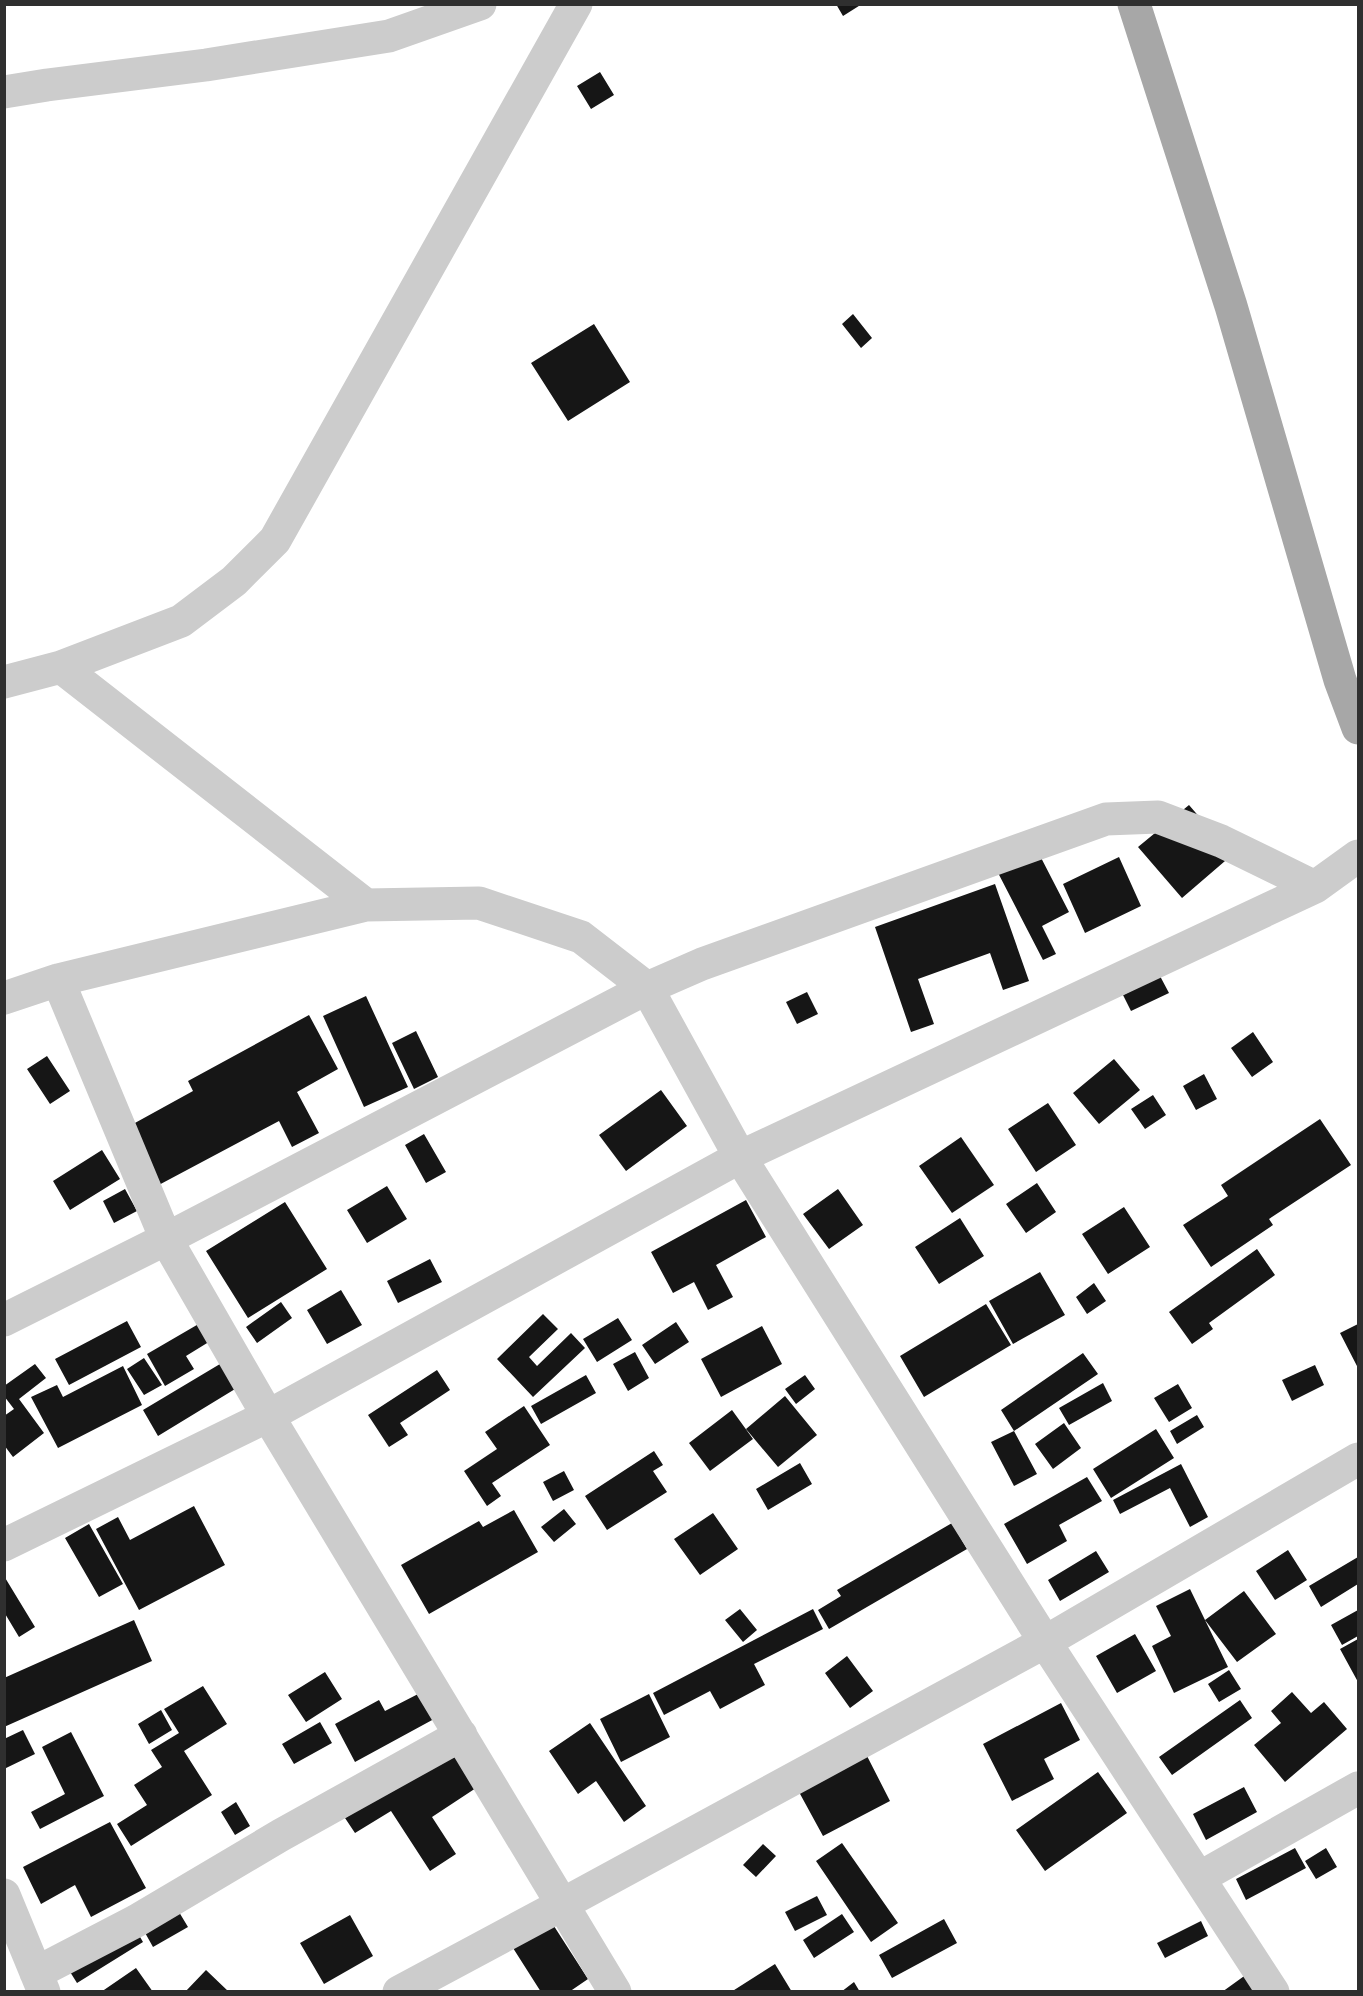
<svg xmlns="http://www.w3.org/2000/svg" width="1363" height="1996" font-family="Poppins,sans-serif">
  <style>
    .building { fill: #161616 }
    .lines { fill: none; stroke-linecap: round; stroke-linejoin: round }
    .minor { stroke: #ccc; stroke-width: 33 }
    .primary { stroke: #a7a7a7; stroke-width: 33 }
  </style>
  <rect width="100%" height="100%" fill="#fff"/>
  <path class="building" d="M836,4h26l-19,12z
    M600,72l14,23 -23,14 -14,-23z
    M853,314l19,24 -11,10 -19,-24z
    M594,324l36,58 -62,39 -37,-58z
    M1189,805l43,50 -50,43 -44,-51z
    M1035,846l34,66 -27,14 14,28 -13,6 -48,-93z
    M1119,857l22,49 -56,27 -22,-49z
    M995,884l34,97 -26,9 -13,-37 -72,26 16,45 -23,8 -36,-105z
    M1160,976l9,17 -38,18 -8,-16z
    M807,992l11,22 -21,10 -11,-22z
    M366,996l42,91 -44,20 -41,-91z
    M309,1015l29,54 -41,23 22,41 -27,14 -13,-26 -124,66 -31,-58 69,-38 -5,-10z
    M416,1031l22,46 -24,12 -22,-46z
    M1253,1032l20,30 -21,15 -21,-29z
    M47,1056l23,35 -20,13 -23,-35z
    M1114,1059l26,31 -41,34 -26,-31z
    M1204,1074l13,25 -21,11 -13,-24z
    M661,1090l26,36 -61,45 -27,-36z
    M1153,1095l13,20 -21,14 -14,-20z
    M1048,1103l28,42 -40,27 -28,-43z
    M1320,1119l31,46 -82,54 4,6 -62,42 -28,-42 45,-29 -7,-11z
    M424,1134l22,38 -20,11 -21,-38z
    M961,1137l33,48 -42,28 -33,-47z
    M102,1150l18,29 -50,31 -17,-29z
    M1037,1183l19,29 -30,21 -20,-29z
    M387,1186l20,33 -40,24 -20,-33z
    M125,1189l12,22 -23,12 -11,-22z
    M838,1189l25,36 -34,24 -26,-35z
    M746,1200l20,37 -50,28 17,32 -25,13 -14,-28 -21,11 -22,-41z
    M285,1202l42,67 -79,49 -42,-67z
    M1124,1207l26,40 -42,27 -26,-40z
    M960,1218l24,38 -45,28 -24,-37z
    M1257,1249l18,26 -66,48 4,6 -21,15 -23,-32z
    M430,1259l12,23 -44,21 -11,-22z
    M1040,1272l25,43 -52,29 -24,-43z
    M1094,1283l12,18 -19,13 -11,-17z
    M341,1290l21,35 -35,19 -20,-34z
    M281,1302l11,16 -35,25 -11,-16z
    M986,1304l25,41 -87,52 -24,-41z
    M543,1314l15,15 -29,28 8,9 34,-33 14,15 -52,49 -36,-38z
    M618,1318l14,22 -35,22 -14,-23z
    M127,1321l14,26 -72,38 -14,-26z
    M202,1322l10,18 -26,16 8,13 -29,17 -18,-32z
    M676,1322l13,20 -34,22 -13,-19z
    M1358,1324v44l-18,-35z
    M762,1326l20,38 -61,33 -20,-38z
    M635,1352l14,26 -21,13 -15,-27z
    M1083,1353l15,21 -84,57 -13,-21z
    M144,1358l18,27 -18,10 -17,-26z
    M225,1361l15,25 -82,50 -15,-26z
    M35,1364l11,14 -27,21 25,34 -31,24 -9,-12v-29l10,-7 -10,-13v-10z
    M1315,1365l9,20 -32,16 -10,-21z
    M123,1366l19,39 -84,43 -27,-51 26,-12 6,12z
    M437,1370l13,20 -50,33 8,12 -19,12 -21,-32z
    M586,1375l10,18 -55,31 -10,-18z
    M805,1375l10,14 -19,15 -11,-15z
    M1103,1383l9,18 -43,24 -10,-17z
    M1178,1384l14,24 -23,14 -15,-24z
    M785,1396l32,39 -39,32 -32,-38z
    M524,1406l26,39 -58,38 9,13 -14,10 -23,-35 33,-22 -12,-17z
    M732,1410l21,29 -43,32 -21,-28z
    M1197,1415l7,12 -27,17 -7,-13z
    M1064,1423l17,25 -28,21 -18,-25z
    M1156,1429l18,29 -63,40 -18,-29z
    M1014,1431l23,43 -23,12 -23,-44z
    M654,1451l9,14 -10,6 14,21 -60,38 -22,-34z
    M800,1463l12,21 -44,26 -12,-21z
    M1181,1464l27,53 -18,10 -20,-39 -50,26 -7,-14z
    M564,1471l10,19 -21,11 -10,-19z
    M1087,1477l15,24 -43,24 8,16 -40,23 -23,-40z
    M194,1506l31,59 -86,45 -43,-81 22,-12 12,23z
    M564,1509l12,15 -22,18 -13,-15z
    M514,1510l24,42 -109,62 -28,-49 78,-44 4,6z
    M713,1513l25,36 -38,26 -26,-36z
    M952,1523l15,26 -138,80 -11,-19 23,-14 -4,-6z
    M89,1524l34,60 -24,13 -34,-59z
    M1288,1550l19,30 -32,20 -19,-29z
    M1096,1551l13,21 -49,29 -12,-21z
    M1358,1557v27l-37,23 -12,-21z
    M4,1576l31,51 -16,10 -15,-25z
    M1190,1589l15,31 39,-29 32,43 -39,28 -32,-42 23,47 -54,26 -22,-47 19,-10 -15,-30z
    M740,1609l17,21 -14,12 -18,-22z
    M813,1609l10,20 -69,35 11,21 -45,24 -10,-18 -46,24 -11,-22z
    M1358,1610v26l-16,9 -11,-20z
    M134,1620l18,41 -148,66v-49z
    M1135,1634l21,37 -39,22 -21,-37z
    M1358,1639v43l-18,-33z
    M847,1656l26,35 -23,17 -25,-35z
    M1229,1670l12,19 -22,13 -11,-18z
    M325,1672l17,27 -36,23 -18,-27z
    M203,1686l24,38 -43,27 28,44 -81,51 -14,-22 30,-19 -13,-20 28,-18 -11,-17 28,-17 -15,-24z
    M1292,1692l19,21 13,-11 23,27 -62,53 -31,-37 27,-22 -10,-12z
    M420,1693l14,26 -79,43 -20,-38 44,-24 6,11z
    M649,1694l21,43 -49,25 -21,-43z
    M1240,1700l12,18 -80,57 -13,-18z
    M1061,1703l19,37 -36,19 10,20 -42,22 -29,-57z
    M161,1710l11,20 -23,14 -11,-20z
    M320,1722l12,21 -38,21 -12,-20z
    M590,1723l56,83 -22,16 -28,-41 -18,13 -29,-43z
    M23,1730l12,24 -31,15v-30z
    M71,1732l33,64 -64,33 -9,-17 34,-18 -23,-47z
    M451,1749l25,39 -44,29 24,37 -26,17 -39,-60 -36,22 -10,-15z
    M867,1756l23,45 -67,35 -24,-44z
    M1098,1772l29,41 -82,58 -29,-41z
    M1244,1787l13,25 -51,28 -13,-26z
    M236,1802l14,24 -15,9 -14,-23z
    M110,1822l36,66 -55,29 -16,-32 -34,19 -18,-37z
    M842,1843l56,80 -27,19 -55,-81z
    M763,1844l13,12 -20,21 -13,-12z
    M1295,1848l11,20 -60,32 -10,-21z
    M1326,1848l11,19 -21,12 -11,-18z
    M817,1896l10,19 -32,16 -10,-19z
    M173,1902l15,25 -35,20 -14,-25z
    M842,1914l12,18 -40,26 -11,-18z
    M350,1915l23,41 -49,28 -24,-41z
    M944,1919l13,24 -65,35 -13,-23z
    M1201,1921l7,15 -43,22 -8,-15z
    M552,1923l36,56 -19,13h-28l-28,-44z
    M133,1925l10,17 -66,41 -10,-16z
    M775,1964l17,28h-61z
    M136,1968l17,24h-52z
    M206,1970l23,22h-44z
    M1247,1974l12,18h-37z
    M854,1982l6,10h-19z"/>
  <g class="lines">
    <path class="minor" d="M4,92l43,-7 159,-20 183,-29 91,-32
      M61,667l305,238
      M4,682l57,-15 120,-46 53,-40 41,-41 301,-536
      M58,980l108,259 102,177 347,576
      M4,998l54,-18 308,-75 113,-2 102,34 66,51 93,169 305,485 228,350
      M4,1320l162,-81 481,-251 55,-24 404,-145 52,-2 63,24 94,46
      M4,1545l264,-129 472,-259 575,-270 43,-31
      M1199,1878l159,-90
      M4,1895l40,97
      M36,1973l100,-52 145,-86 180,-100
      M399,1992l164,-88 482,-262 313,-183"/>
    <path class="primary" d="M1134,4l97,302 109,374 18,48"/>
  </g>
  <rect width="1363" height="1996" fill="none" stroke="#2f2f2f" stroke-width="12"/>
</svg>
